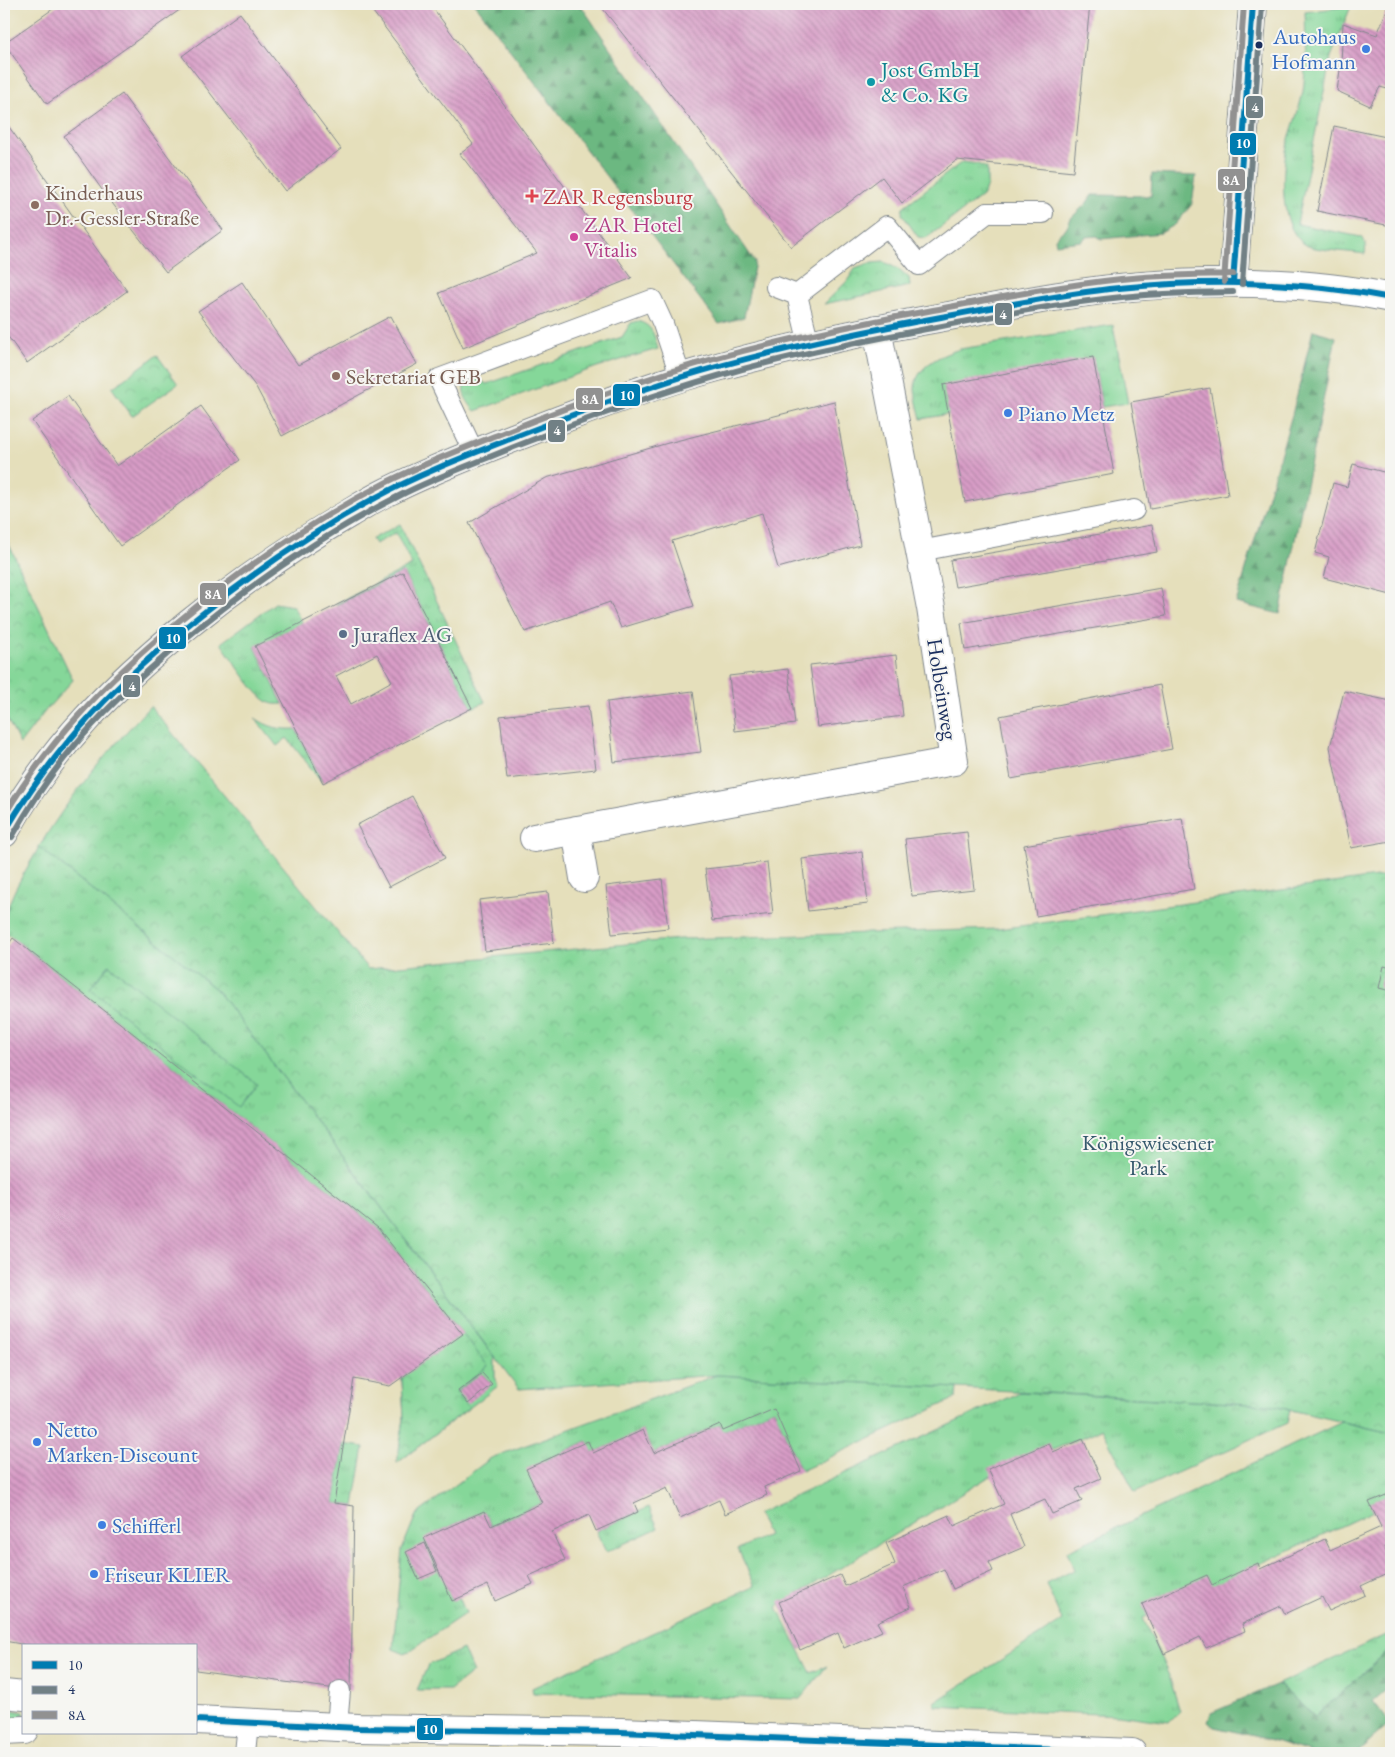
<svg xmlns="http://www.w3.org/2000/svg" width="1395" height="1757" font-family="'EB Garamond',serif">
  <style>
    .grass { fill: url(#grass-tufts); stroke: #50837c }
    .forest { fill: url(#forest-firs); stroke: #447470 }
    .park { fill: url(#park-crowns); stroke: #50837c }
    .building { fill: url(#building-back-hatch); fill-rule: evenodd }
    .lines { fill: none; stroke-linecap: round; stroke-linejoin: round }
    .service-casing { stroke: #80878c; stroke-width: 22 }
    .minor-casing { stroke: #80878c; stroke-width: 30 }
    .tertiary-casing { stroke: #80878c; stroke-width: 30 }
    .service { stroke: #fff; stroke-width: 20 }
    .minor { stroke: #fff; stroke-width: 28 }
    .tertiary { stroke: #fff; stroke-width: 28 }
    .bus-1-casing { stroke: #f6f6f2; stroke-width: 10 }
    .bus-2-casing { stroke: #f6f6f2; stroke-width: 10 }
    .bus-3-casing { stroke: #f6f6f2; stroke-width: 10 }
    .bus-1 { stroke: #007cb1; stroke-width: 6 }
    .bus-2 { stroke: #718085; stroke-width: 6 }
    .bus-3 { stroke: #919191; stroke-width: 6 }
    .bus-dot { fill: #1b2f5e; stroke: #f6f6f2; stroke-width: 2 }
    .shop-dot { fill: #3f7fe0; stroke: #f6f6f2; stroke-width: 2 }
    .culture-dot { fill: #0f9aa8; stroke: #f6f6f2; stroke-width: 2 }
    .health-dot { fill: #e0444e; stroke: #f6f6f2; stroke-width: 2 }
    .education-dot { fill: #8d6e63; stroke: #f6f6f2; stroke-width: 2 }
    .hotel-dot { fill: #d1479c; stroke: #f6f6f2; stroke-width: 2 }
    .service-dot { fill: #5c6f8a; stroke: #f6f6f2; stroke-width: 2 }
    .labels { text-anchor: middle; stroke-width: 4; stroke-linejoin: round; paint-order: stroke }
    .shop-label { font-size: 22px; fill: #366cbe; stroke: #f6f6f2; text-anchor: start }
    .culture-label { font-size: 22px; fill: #0d838f; stroke: #f6f6f2; text-anchor: start }
    .education-label { font-size: 22px; fill: #785e54; stroke: #f6f6f2; text-anchor: start }
    .health-label { font-size: 22px; fill: #be3a42; stroke: #f6f6f2; text-anchor: start }
    .hotel-label { font-size: 22px; fill: #b23c85; stroke: #f6f6f2; text-anchor: start }
    .service-label { font-size: 22px; fill: #4e5e75; stroke: #f6f6f2; text-anchor: start }
    .street-label { font-size: 22px; fill: #1b2f5e; stroke: #f6f6f2 }
    .park-label { font-size: 22px; fill: #36596d; stroke: #f6f6f2 }
    .line-badge { stroke: #f6f6f2; stroke-width: 2 }
    .badge-label { font-size: 14px; text-anchor: middle; font-weight: bold; fill: #fff }
  </style>
  <defs>
    <pattern id="grass-tufts" width="24" height="20" patternUnits="userSpaceOnUse" patternTransform="scale(1.25)"><rect width="24" height="20" fill="#85d799"/><path d="M3 7l-1-3M5 7V3M7 7l1-3M15 17l-1-3M17 17v-4M19 17l1-3" fill="none" stroke="#72b986"/></pattern>
    <pattern id="forest-firs" width="22" height="20" patternUnits="userSpaceOnUse" patternTransform="scale(1.25)"><rect width="22" height="20" fill="#6cb881"/><path d="M5 1l3.5 6h-7zM16 11l3.5 6h-7z" fill="#58966d"/></pattern>
    <pattern id="park-crowns" width="20" height="18" patternUnits="userSpaceOnUse" patternTransform="scale(1.25)"><rect width="20" height="18" fill="#85d799"/><path d="M2 6a3 3 0 1 1 6 0M12 15a3 3 0 1 1 6 0" fill="none" stroke="#72b986"/></pattern>
    <pattern id="building-back-hatch" width="6" height="6" patternUnits="userSpaceOnUse" patternTransform="scale(1.25)"><rect width="6" height="6" fill="#d89cc6"/><path d="M-1 5l2 2M0 0l6 6M5-1l2 2" fill="none" stroke="#ae80a4"/></pattern>
  </defs>
  <rect width="100%" height="100%" fill="#f6f6f2"/>
  <filter id="ink" filterUnits="userSpaceOnUse"><feTurbulence type="fractalNoise" baseFrequency=".02" numOctaves="2"/><feDisplacementMap in="SourceGraphic" scale="10" xChannelSelector="R" yChannelSelector="G"/><feConvolveMatrix kernelMatrix="1 2 1 2 8 2 1 2 1" color-interpolation-filters="sRGB"/></filter>
  <filter id="wash" filterUnits="userSpaceOnUse"><feTurbulence type="fractalNoise" baseFrequency=".0096" numOctaves="4" result="noise"/><feDisplacementMap in="SourceGraphic" scale="20" xChannelSelector="R" yChannelSelector="G"/><feGaussianBlur stdDeviation="1.12" result="paint"/><feColorMatrix in="noise" values="0 0 0 0 0 0 0 0 0 0 0 0 0 0 0 0 0 1.4 0 .05"/><feComposite in="paint" operator="in"/></filter>
  <g filter="url(#wash)">
    <rect width="100%" height="100%" fill="#e5dfbb"/>
    <path class="grass" d="M1351,6l-20,51 -34,167 64,13 5,8 -1,9c-12,-2 -47,-4 -57,-8 -29,-14 -26,-69 -22,-95 4,-20 13,-39 17,-59 3,-22 3,-57 2,-80z
      M962,162l15,2 10,4v18l-5,10 -50,38 -6,4 -8,-1 -16,-23 1,-7z
      M637,321c16,4 17,14 21,28l-61,18 -122,44c-6,-7 -16,-19 -9,-29 1,-2 4,-5 6,-5 4,0 11,5 15,7l135,-47 9,-14z
      M1113,325l15,78 -26,4 -9,-49 -144,56 -28,5c-2,-9 -6,-21 -6,-31 1,-22 26,-33 45,-39z
      M400,524l85,178 -13,6 -69,-136 -66,33 -1,-1 76,-39 -16,-32 -21,11 -3,-5z
      M275,603l18,3 9,17 -47,24 28,57c-5,0 -10,1 -15,-2 -14,-8 -37,-45 -47,-59z
      M255,718c13,9 25,12 41,11l27,54 -36,-45 -10,8z
      M39,847l178,143 278,368v18l3,10 -101,77 7,-44 -3,-59 53,-37 -76,-95 -374,-297c0,-30 21,-58 35,-84z
      M717,1375l240,13 -1,10 -155,73 -27,-62 -51,22 -3,-7 -66,29 -11,-22 -50,22 -6,-12 -60,28 15,34 -51,23 -7,-15 -59,27 27,62 7,-3 7,16 -61,41 -12,-5 9,-100 14,-34 75,-57z
      M1020,1392l249,13 21,5 -3,13 -152,69 -33,-63 -115,49 -210,129 34,66 16,-7 -27,33 -267,-6 -1,-5 223,-102 -17,-37 30,-14 -11,-21z
      M1342,1422l49,11v70l-248,115 26,58 11,35 -11,11 -51,-7 -183,-9v-4l127,-81 -16,-37 28,-14 -7,-19z
      M344,1444l20,3 -10,59 -20,-3z
      M649,1507l9,21 -52,24 -10,-21z
      M1391,1633v15l-76,69 -37,-33z
      M463,1649l10,23 -23,18h-33l11,-25z
      M4,1709l20,3v8l-20,1z"/>
    <path class="forest" d="M475,4h105l175,258 -11,55 -25,7z
      M1152,174l44,2 -4,28 -16,20 -15,9 -60,6 -4,-3 -11,1 -4,4 -26,3 -1,-6 11,-10 6,-11 14,-13 6,-9 59,1z
      M1313,330l23,7 -56,277 -44,-11 56,-188z
      M1391,1648v38l-18,15 17,22 -34,30h-44l-40,-13 -58,-13 -6,-5 3,-9 67,-29 37,33z"/>
    <path class="park" d="M884,262l16,8 9,8 1,8 -86,18 23,-23 8,-12 16,-6z
      M157,355l21,29 -46,32 -20,-28z
      M4,534l69,146 -27,30 -26,34 -16,-31z
      M150,706l218,263 311,-30 319,-10 393,-54v558l-122,-28 -552,-30 -198,14 -302,-399 -178,-143c31,-52 70,-97 111,-141z
      M109,965l148,119 -18,23 -149,-118z
      M378,1228l110,138 -32,26 13,16 -72,55 7,-44 -3,-59 -33,-96z"/>
    <g id="blocks">
      <path class="building" d="M60,4h128l-141,100 -43,-61z
        M367,4h63l202,274 -169,70 -24,-55 98,-40 -77,-99 13,-10z
        M599,4h491l-17,168 -116,-12 -55,43 -20,-26 -91,70z
        M1389,4h2v86l-11,-3 -10,19 -33,-15 4,-28 2,-40 34,12z
        M240,13l101,136 -56,42 -103,-135z
        M122,94l101,136 -57,42 -61,-78 -41,-58z
        M4,120l123,171 -100,72 -23,-32z
        M1334,126l57,12v88l-74,-15z
        M242,282l56,83 93,-49 26,48 -135,72 -26,-49 -58,-76z
        M1093,357l21,117 -149,28 -22,-117z
        M1210,388l18,107 -78,14 -19,-107z
        M68,396l49,70 84,-60 39,54 -120,86 -88,-125z
        M834,401l26,144 -82,23 -16,-55 -90,28 22,65 -73,22 -11,-26 -85,30 -56,-109 77,-45 122,-35z
        M1353,464l38,10v121l-67,-17 5,-21 -14,-4 18,-70 14,4z
        M1152,525l5,27 -202,35 -5,-27z
        M403,572l69,136 -149,75 -68,-137zM377,654l15,27 -41,23 -15,-28z
        M1161,588l5,28 -201,34 -4,-27z
        M896,655l7,61 -85,11 -8,-62z
        M788,669l7,55 -60,7 -6,-55z
        M1160,685l12,64 -161,30 -11,-63z
        M693,691l8,61 -87,10 -7,-60z
        M1344,691l47,10v32l-3,17 3,24v67l-40,7 -21,-101z
        M588,706l8,63 -89,10 -7,-63z
        M412,796l33,62 -56,29 -32,-62z
        M1182,818l12,71 -158,27 -12,-71z
        M967,832l7,57 -62,7 -7,-57z
        M862,852l6,52 -60,7 -6,-52z
        M767,862l6,52 -61,7 -7,-52z
        M662,879l6,49 -56,6 -6,-48z
        M548,892l6,51 -69,8 -6,-51z
        M13,938l365,290 85,106 -73,52 -36,-7 -20,124 20,3 -3,185 -155,-21v-24h-163l-29,-5v-690z
        M1384,966l7,2v23l-12,-3z
        M482,1373l10,11 -24,20 -10,-13z
        M774,1409l27,62 -37,16 3,8 -42,19 -6,-14 -39,18 -13,-30 -33,15 4,9 -42,19 -7,-16 -37,17 13,28 -36,16 4,8 -38,17 -7,-16 -36,16 -28,-63 60,-27 7,15 51,-23 -16,-34 62,-28 5,12 50,-23 11,23 66,-29 3,7z
        M1083,1439l18,39 -25,11 6,12 -30,13 -7,-15 -35,15 14,33 -35,15 4,9 -40,18 -9,-20 -41,18 8,20 -34,15 5,9 -38,17 -6,-15 -38,17 -21,-48 61,-27 5,11 50,-22 -9,-21 63,-28 5,11 50,-22 -16,-35 61,-26 4,9z
        M1391,1493v51l-7,3 7,16v9l-30,14 4,9 -36,16 -7,-14 -37,17 -4,-8 -39,18 3,7 -39,17 -6,-11 -36,17 -22,-50 65,-29 5,10 46,-22 2,6 65,-30 5,11 51,-23 -12,-25z
        M425,1543l12,28 -19,8 -12,-27z"/>
    </g>
  </g>
  <g filter="url(#ink)">
    <use href="#blocks" fill-opacity="0" stroke="#80878c" stroke-width="1"/>
    <g class="lines">
      <defs>
        <path id="service" d="M776,287l21,8
          M809,344l-12,-49 90,-69 32,39 68,-52h56
          M474,453l-35,-74 213,-79 11,24 18,54
          M920,551l214,-41
          M337,1726l3,-35
          M245,1753l3,-30"/>
        <path id="minor" d="M576,830l8,48
          M534,838l420,-77 -23,-153 -54,-279
          M4,1694l20,2
          M196,1720l162,8 263,4 511,21
          M4,1731l20,-1"/>
        <path id="tertiary" d="M1233,283l20,-279
          M4,833c47,-86 110,-148 185,-209 51,-41 104,-78 161,-111 13,-8 27,-17 41,-23 40,-20 81,-36 122,-52 56,-22 112,-43 169,-61 88,-26 177,-45 267,-61 64,-12 128,-25 193,-30 83,-6 168,-5 249,12"/>
      </defs>
      <use href="#service" class="service-casing"/>
      <use href="#minor" class="minor-casing"/>
      <use href="#tertiary" class="tertiary-casing"/>
      <use href="#service" class="service"/>
      <use href="#minor" class="minor"/>
      <use href="#tertiary" class="tertiary"/>
      <defs>
        <path id="bus-1" d="M1233,283l20,-279
          M4,833c53,-90 116,-154 198,-219 54,-43 113,-84 175,-117 46,-25 95,-43 143,-62 54,-21 108,-41 162,-58 85,-26 172,-44 259,-60 59,-10 118,-23 178,-29 91,-9 182,-7 272,10
          M196,1720l162,8 263,4 511,21"/>
        <path id="bus-2" d="M1242,284l20,-279
          M12,837c17,-30 36,-59 58,-86 34,-42 74,-78 115,-112 66,-55 137,-104 214,-143 37,-19 77,-33 115,-49 67,-26 135,-51 204,-71 65,-19 131,-32 198,-45 68,-13 137,-27 206,-34 37,-4 74,-4 111,-5"/>
        <path id="bus-3" d="M1224,282l20,-278
          M4,816c44,-75 104,-136 171,-192 66,-54 138,-104 214,-143 38,-19 78,-34 116,-49 70,-28 140,-54 212,-74 69,-19 140,-34 211,-47 64,-12 128,-25 193,-32 37,-4 74,-4 112,-5"/>
      </defs>
      <use href="#bus-1" class="bus-1-casing"/>
      <use href="#bus-2" class="bus-2-casing"/>
      <use href="#bus-3" class="bus-3-casing"/>
      <use href="#bus-1" class="bus-1"/>
      <use href="#bus-2" class="bus-2"/>
      <use href="#bus-3" class="bus-3"/>
    </g>
  </g>
  <circle class="bus-dot" cx="1259" cy="45" r="4.5"/>
  <g class="shop-dot">
    <circle cx="1366" cy="49" r="5"/>
    <circle cx="1008" cy="413" r="5"/>
    <circle cx="37" cy="1442" r="5"/>
    <circle cx="102" cy="1525" r="5"/>
    <circle cx="94" cy="1574" r="5"/>
  </g>
  <circle class="culture-dot" cx="871" cy="82" r="5"/>
  <path class="health-dot" d="M529.5 188.5h5v5h5v5h-5v5h-5v-5h-5v-5h5z"/>
  <g class="education-dot">
    <circle cx="35" cy="205" r="5"/>
    <circle cx="336" cy="376" r="5"/>
  </g>
  <circle class="hotel-dot" cx="574" cy="237" r="5"/>
  <circle class="service-dot" cx="343" cy="634" r="5"/>
  <g class="labels">
    <g class="shop-label">
      <text x="1356" y="44" text-anchor="end">Autohaus<tspan x="1356" dy="25">Hofmann</tspan></text>
      <text x="1018" y="421">Piano Metz</text>
      <text x="47" y="1437">Netto<tspan x="47" dy="25">Marken-Discount</tspan></text>
      <text x="112" y="1533">Schifferl</text>
      <text x="104" y="1582">Friseur KLIER</text>
    </g>
    <g class="culture-label">
      <text x="881" y="77">Jost GmbH<tspan x="881" dy="25">&amp; Co. KG</tspan></text>
    </g>
    <g class="education-label">
      <text x="45" y="200">Kinderhaus<tspan x="45" dy="25">Dr.-Gessler-Straße</tspan></text>
      <text x="346" y="384">Sekretariat GEB</text>
    </g>
    <g class="health-label">
      <text x="543" y="204">ZAR Regensburg</text>
    </g>
    <g class="hotel-label">
      <text x="584" y="232">ZAR Hotel<tspan x="584" dy="25">Vitalis</tspan></text>
    </g>
    <g class="service-label">
      <text x="353" y="642">Juraflex AG</text>
    </g>
    <g class="street-label">
      <text transform="translate(943 689) rotate(81)" y="8">Holbeinweg</text>
    </g>
    <g class="park-label">
      <text x="1148" y="1150">Königswiesener<tspan x="1148" dy="25">Park</tspan></text>
    </g>
  </g>
  <g class="line-badge">
    <rect x="1245" y="95" width="19" height="24" rx="5" fill="#718085"/>
    <rect x="1229" y="132" width="28" height="24" rx="5" fill="#007cb1"/>
    <rect x="1217" y="168" width="29" height="24" rx="5" fill="#919191"/>
    <rect x="994" y="302" width="19" height="24" rx="5" fill="#718085"/>
    <rect x="612" y="383" width="29" height="24" rx="5" fill="#007cb1"/>
    <rect x="575" y="387" width="29" height="24" rx="5" fill="#919191"/>
    <rect x="547" y="419" width="19" height="24" rx="5" fill="#718085"/>
    <rect x="199" y="582" width="28" height="24" rx="5" fill="#919191"/>
    <rect x="158" y="626" width="29" height="24" rx="5" fill="#007cb1"/>
    <rect x="122" y="674" width="19" height="24" rx="5" fill="#718085"/>
    <rect x="416" y="1717" width="28" height="24" rx="5" fill="#007cb1"/>
  </g>
  <g class="badge-label">
    <text x="1255" y="112">4</text>
    <text x="1243" y="148">10</text>
    <text x="1231" y="185">8A</text>
    <text x="1003" y="319">4</text>
    <text x="627" y="400">10</text>
    <text x="590" y="404">8A</text>
    <text x="557" y="435">4</text>
    <text x="213" y="599">8A</text>
    <text x="173" y="643">10</text>
    <text x="132" y="691">4</text>
    <text x="430" y="1734">10</text>
  </g>
  <rect width="1395" height="1757" fill="none" stroke="#f6f6f2" stroke-width="20"/>
  <rect x="22" y="1644" width="175" height="90" fill="#f6f6f2" stroke="#9ea6b7"/>
  <rect x="32" y="1661" width="25" height="8" fill="#007cb1" stroke="#9ea6b7"/>
  <text x="68" y="1670" font-size="15" fill="#1b2f5e">10</text>
  <rect x="32" y="1686" width="25" height="8" fill="#718085" stroke="#9ea6b7"/>
  <text x="68" y="1694" font-size="15" fill="#1b2f5e">4</text>
  <rect x="32" y="1711" width="25" height="8" fill="#919191" stroke="#9ea6b7"/>
  <text x="68" y="1720" font-size="15" fill="#1b2f5e">8A</text>
</svg>
